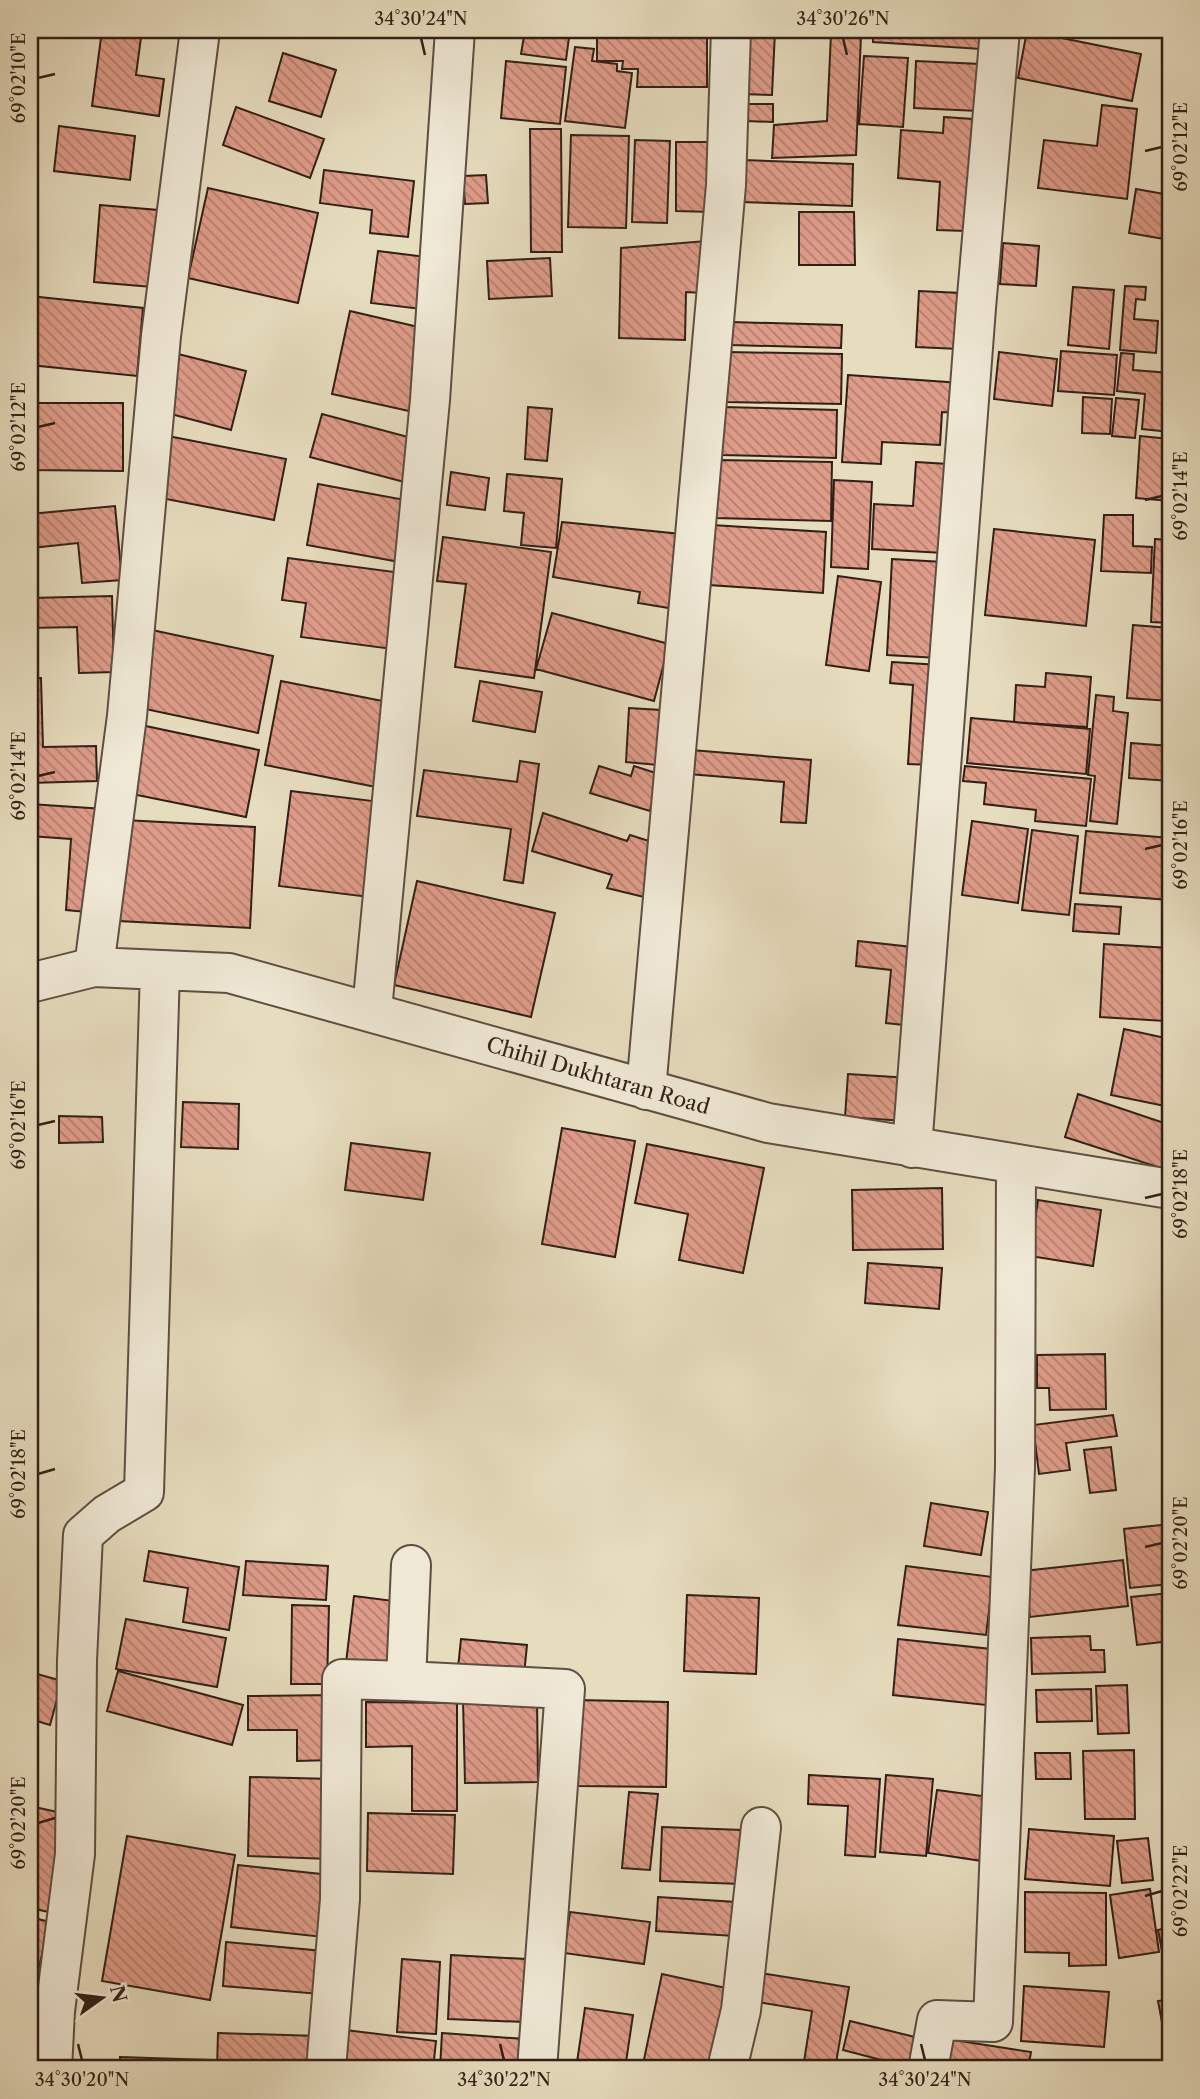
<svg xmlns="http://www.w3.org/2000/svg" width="1200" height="2099" font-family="'Libre Caslon Text',serif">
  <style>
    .building { fill: url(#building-back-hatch); stroke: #321f17; stroke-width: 2 }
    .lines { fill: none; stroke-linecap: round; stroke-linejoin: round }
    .minor-casing { stroke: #5f4e41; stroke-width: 42 }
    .minor { stroke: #efe8d5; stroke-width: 38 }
    .ticks { fill: none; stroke: #321f17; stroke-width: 2.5 }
    .labels { text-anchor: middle; stroke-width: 5; stroke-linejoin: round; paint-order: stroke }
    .street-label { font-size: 21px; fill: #321f17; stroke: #efe8d5 }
    .neatline { fill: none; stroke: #321f17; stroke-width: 2.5 }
    .ticks-label { font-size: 18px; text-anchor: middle; fill: #321f17 }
  </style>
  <defs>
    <pattern id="building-back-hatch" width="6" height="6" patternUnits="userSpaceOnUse" patternTransform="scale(1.75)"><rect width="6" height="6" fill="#df9c89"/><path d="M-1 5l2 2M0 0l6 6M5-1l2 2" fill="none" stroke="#b57f6f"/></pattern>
  </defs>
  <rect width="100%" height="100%" fill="#e6dcbe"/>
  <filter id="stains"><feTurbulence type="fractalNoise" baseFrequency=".00286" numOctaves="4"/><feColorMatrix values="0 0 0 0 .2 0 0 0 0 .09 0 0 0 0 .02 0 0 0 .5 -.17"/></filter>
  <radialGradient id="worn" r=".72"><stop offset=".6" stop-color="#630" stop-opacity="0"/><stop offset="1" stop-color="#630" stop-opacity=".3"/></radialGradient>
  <path class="building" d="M30,30h5l-5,34z
    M102,30h40l-6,45 28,4 -5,37 -67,-10z
    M525,30h45l-4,30 -45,-6z
    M597,30h98v7h12v50h-70l1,-18h-16l1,-8h-26z
    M744,30l31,1 -3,64 -31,-1z
    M873,30h110l-2,19 -108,-7z
    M1027,31l114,23 -9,47 -114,-23z
    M831,34l30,1 -5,120 -84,3 2,-33 53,-4z
    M575,47l19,2 -2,12 25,3v7l15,2 -7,55 -60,-7z
    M283,53l53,17 -15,47 -52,-16z
    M864,56l44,2 -5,69 -44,-3z
    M506,61l60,6 -6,57 -59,-6z
    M916,61l64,3 -2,47 -64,-3z
    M746,104h27v18l-27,-1z
    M1102,105l35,4 -10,90 -89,-11 6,-48 53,6z
    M236,107l88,32 -14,39 -87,-33z
    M944,117l29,2 -7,112 -29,-1 3,-48 -42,-4 3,-48 42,3z
    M59,126l76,10 -5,44 -76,-9z
    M530,129h31l1,123h-31z
    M571,135l58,1 -3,92 -58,-1z
    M635,140l35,1 -3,82 -35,-1z
    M676,142h36v70l-36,-1z
    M743,160l110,4 -1,42 -111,-4z
    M324,170l90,11 -6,56 -38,-4 2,-23 -52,-7z
    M486,175l2,28 -23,1 -2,-28z
    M208,188l110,25 -20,90 -110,-25z
    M1136,189l34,6v45l-41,-7z
    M100,205l58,5 -6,77 -58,-5z
    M799,212h55l1,53h-56z
    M706,241l-4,52 -16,-1 -1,48 -66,-2 2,-90z
    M1003,243l36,3 -3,40 -36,-2z
    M378,251l48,6 -5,52 -50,-6z
    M550,258l2,38 -63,3 -2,-38z
    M1125,286l21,1 -1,13 -9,-1 -2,20 24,2 -2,32 -36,-3z
    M1073,287l41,3 -5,59 -41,-4z
    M919,291l42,2 -2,56 -43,-2z
    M30,296l113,12 -6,68 -107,-11z
    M350,311l77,18 -18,82 -77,-17z
    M731,322l111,3 -1,23 -110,-3z
    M1061,351l56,4 -3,40 -56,-4z
    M170,352l76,19 -15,59 -75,-20z
    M728,352l114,2 -1,50 -114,-2z
    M999,352l58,7 -5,47 -58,-7z
    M1121,353l13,1 -1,16 37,3v59l-28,-3 3,-35 -28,-3z
    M848,375l113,8 -2,30 -17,-1 -2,33 -58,-3 -1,22 -39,-2z
    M1083,397l29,2 -2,35 -28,-1z
    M1116,398l23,2 -4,38 -23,-2z
    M30,403h93v68l-93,-1z
    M528,407l24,2 -5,52 -22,-2z
    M723,407l114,3 -1,48 -114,-3z
    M322,414l97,26 -11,43 -98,-26z
    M168,436l118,23 -12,61 -118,-23z
    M1140,436l30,3v62l-34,-3z
    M717,460l115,2 -1,59 -116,-3z
    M916,462l32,2 -4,89 -72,-4 2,-45 39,2z
    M451,472l38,6 -4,32 -38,-5z
    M507,474l55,5 -6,69 -35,-3 3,-32 -20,-2z
    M834,480l38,2 -4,87 -37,-2z
    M318,484l98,18 -11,61 -98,-18z
    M115,506l7,74 -40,3 -4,-40 -46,5 3,35h-5v-69z
    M1104,515h29v31l19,1 -1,26 -50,-2z
    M562,522l119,12 -12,74 -31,-5 2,-11 -87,-15z
    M712,525l114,7 -3,61 -114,-8z
    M994,529l101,11 -9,86 -101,-11z
    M443,537l108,15 -17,126 -79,-11 11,-83 -29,-3z
    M1155,539l15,1v83l-19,-1z
    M288,558l114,15 -10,76 -91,-12 5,-34 -24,-3z
    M892,559l51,3 -5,96 -51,-3z
    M838,576l43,6 -12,89 -43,-6z
    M112,596l2,76 -35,1 -2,-46 -47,1v-30z
    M552,613l117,31 -15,57 -118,-32z
    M1133,625l37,3v73l-43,-3z
    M152,630l121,26 -15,77 -122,-26z
    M892,662l48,3 -6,100 -26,-1 5,-79 -23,-2z
    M1046,673l45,4 -4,50 -73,-5 2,-37 29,2z
    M30,678h11l2,69 53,-1 1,35 -67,2z
    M281,681l117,23 -17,84 -116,-23z
    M480,681l62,11 -7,40 -62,-11z
    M1096,695l18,2 -1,14 15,2 -11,111 -27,-3 5,-45 -7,-1z
    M629,708l32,2 -3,55 -32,-3z
    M971,718l119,11 -4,45 -119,-11z
    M141,725l118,25 -13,67 -119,-24z
    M1131,743l39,3v35l-41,-3z
    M691,750l120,10 -5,63 -25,-1 3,-40 -95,-8z
    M520,761l19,3 -16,119 -19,-3 7,-51 -94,-13 7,-46 93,12z
    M599,766l32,10 3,-10 25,8 -9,37 -60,-18z
    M965,766l126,13 -5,47 -51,-5 1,-11 -52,-6 2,-21 -23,-2z
    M291,791l90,11 -12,95 -90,-11z
    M30,804l74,5 -6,104 -32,-3 5,-71 -41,-3z
    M543,813l84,28 3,-6 19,6 -5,56 -37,-9 5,-13 -80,-24z
    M124,820l131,7 -5,101 -131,-7z
    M972,821l56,8 -10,74 -56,-8z
    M1032,830l46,6 -9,79 -47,-5z
    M1086,831l84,7v74l-1,-12 -89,-7z
    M417,881l138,32 -24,104 -137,-32z
    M1075,904l46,3 -2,27 -46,-3z
    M858,941l63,7 -8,78 -27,-3 5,-53 -35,-4z
    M1104,944l66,4v33l-3,-1 -2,41 -65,-4z
    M1124,1029l46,10v68l-59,-12z
    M848,1074l61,4 -3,43 -61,-4z
    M1078,1094l92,31v46l-105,-34z
    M183,1102l56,2 -1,45 -57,-2z
    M59,1116l43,1 1,25 -44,1z
    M562,1128l73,13 -20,116 -73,-13z
    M351,1143l79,10 -7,47 -78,-10z
    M647,1144l117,24 -21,105 -64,-13 9,-46 -53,-11z
    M942,1188l1,61 -90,1 -1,-60z
    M1038,1200l63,10 -8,56 -63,-10z
    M868,1263l74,5 -3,41 -74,-6z
    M1105,1354l1,55 -56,1 -1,-22h-12v-33z
    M1113,1415l4,21 -51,7 4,27 -31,4 -6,-49z
    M1111,1447l5,43 -26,3 -6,-43z
    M931,1503l57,9 -7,43 -57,-9z
    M1170,1524v60l-40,4 -6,-59z
    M149,1551l90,16 -10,63 -46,-8 5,-34 -44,-7z
    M1123,1560l5,46 -98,11 -6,-46z
    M246,1561l82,5 -2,34 -83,-5z
    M906,1566l87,11 -7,58 -88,-10z
    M1170,1593v48l-33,4 -6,-48z
    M687,1595l72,3 -3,76 -72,-3z
    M354,1596l40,5 -7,67 -41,-5z
    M292,1605l37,1 -2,78h-36z
    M126,1619l100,19 -9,49 -101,-18z
    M1090,1636l1,14h13l1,22 -73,2 -1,-36z
    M461,1639l66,6 -3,30 -66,-7z
    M898,1639l93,10 -5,56 -93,-10z
    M118,1671l125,34 -11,40 -125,-34z
    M30,1672l32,9 -12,44 -20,-6z
    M1127,1685l2,48 -31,1 -2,-48z
    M1091,1689l1,32 -55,1 -1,-32z
    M333,1695v65l-36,1v-31h-49v-34z
    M537,1698l1,84 -73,1 -2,-83z
    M578,1700l90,2 -2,85 -88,-1z
    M366,1702l91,1v108h-45v-65l-46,1z
    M1134,1750l1,69h-50l-2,-68z
    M1035,1753h35l1,26h-35z
    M809,1775l71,4 -5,78 -30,-2 3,-49 -40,-2z
    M886,1775l47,4 -7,77 -46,-4z
    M250,1777l83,2 -3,80 -82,-3z
    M937,1790l53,7 -8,64 -54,-8z
    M629,1792l29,2 -8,76 -28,-2z
    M30,1806l41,9 -22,97 -19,-4z
    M368,1813l87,2 -2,59 -86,-3z
    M662,1827l81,3 -2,54 -81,-3z
    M1029,1829l85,7 -4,50 -85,-7z
    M127,1836l108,19 -25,145 -108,-19z
    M1148,1838l5,42 -31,3 -5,-42z
    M238,1865l92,10 -7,62 -92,-10z
    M1150,1889l9,63 -40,6 -9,-63z
    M1025,1892l81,1v72l-37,1v-13l-44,-1z
    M658,1897l78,5 -2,34 -78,-5z
    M570,1912l80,10 -6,42 -80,-11z
    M30,1917l20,5 -11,45 -9,-2z
    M1170,1927v56h-2l-10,-53z
    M226,1942l97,9 -3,43 -97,-8z
    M451,1955l75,4 -2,63 -76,-3z
    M402,1959l38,3 -4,72 -39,-2z
    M761,1973l88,14 -14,82 -32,-1 9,-57 -55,-9z
    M662,1974l64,14 -17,81h-67z
    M30,1982l13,3 -7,41 -6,-1z
    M1024,1986l85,6 -5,55 -83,-6z
    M1170,1999v60h-1l-11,-58z
    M585,2008l48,7 -8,54h-49z
    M850,2021l69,17 -7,30 -69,-18z
    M337,2029l99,12 -3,28h-101z
    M218,2033l100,3 -1,33h-100z
    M442,2033l83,6 -2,30h-83z
    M947,2039l84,13 -3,17h-85z
    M120,2057l91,3 -1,9h-90z"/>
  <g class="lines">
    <defs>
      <path id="minor" d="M94,967l33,-251 34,-380 39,-306
        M30,983l64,-16 135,6 539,150 402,66
        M372,1010l58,-610 25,-370
        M646,1090l80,-905 5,-155
        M912,1148l64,-840 24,-278
        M406,1681l159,8 -28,380
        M52,2069l3,-58 20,-157 2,-194 6,-125 24,-21 37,-22 16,-522
        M326,2069l14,-170 2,-220 64,2 5,-116
        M727,2069l14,-59 20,-183
        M928,2069l9,-49 56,2 22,-554 1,-304"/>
    </defs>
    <use href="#minor" class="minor-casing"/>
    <use href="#minor" class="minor"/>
  </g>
  <path class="ticks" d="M421,38l4,17M843,38l4,17M38,78l17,-4M1145,151l17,-4M38,427l17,-4M1145,500l17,-4M38,776l17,-4M1145,849l17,-4M38,1125l17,-4M1145,1198l17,-4M38,1474l17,-5M1145,1547l17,-4M38,1823l17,-5M1145,1896l17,-5M78,2044l4,16M500,2044l4,16M921,2044l4,16"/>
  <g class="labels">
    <g class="street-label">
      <text transform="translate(598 1076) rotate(16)" y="7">Chihil Dukhtaran Road</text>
    </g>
  </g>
  <rect width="1200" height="2099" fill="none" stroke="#e6dcbe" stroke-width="77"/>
  <g transform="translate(102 1998) rotate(76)" stroke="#efe8d5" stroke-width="5" paint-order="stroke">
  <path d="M0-5L12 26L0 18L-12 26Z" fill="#321f17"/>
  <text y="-10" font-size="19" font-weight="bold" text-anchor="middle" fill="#321f17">N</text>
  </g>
  <rect x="38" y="38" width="1124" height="2022" class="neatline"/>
  <g class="ticks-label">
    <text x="421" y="25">34°30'24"N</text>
    <text x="843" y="25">34°30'26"N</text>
    <text transform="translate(19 78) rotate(-90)" y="6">69°02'10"E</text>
    <text transform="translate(1181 147) rotate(-90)" y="6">69°02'12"E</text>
    <text transform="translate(19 427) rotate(-90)" y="6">69°02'12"E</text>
    <text transform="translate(1181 496) rotate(-90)" y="6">69°02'14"E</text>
    <text transform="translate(19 776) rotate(-90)" y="6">69°02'14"E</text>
    <text transform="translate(1181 845) rotate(-90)" y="6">69°02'16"E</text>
    <text transform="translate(19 1125) rotate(-90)" y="6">69°02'16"E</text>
    <text transform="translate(1181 1194) rotate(-90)" y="6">69°02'18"E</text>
    <text transform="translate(19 1474) rotate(-90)" y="6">69°02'18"E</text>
    <text transform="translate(1181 1543) rotate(-90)" y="6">69°02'20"E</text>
    <text transform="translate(19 1823) rotate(-90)" y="6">69°02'20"E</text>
    <text transform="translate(1181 1891) rotate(-90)" y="6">69°02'22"E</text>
    <text x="82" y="2086">34°30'20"N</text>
    <text x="504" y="2086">34°30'22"N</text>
    <text x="925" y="2086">34°30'24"N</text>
  </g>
  <rect width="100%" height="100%" filter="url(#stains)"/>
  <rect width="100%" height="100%" fill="url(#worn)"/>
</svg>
